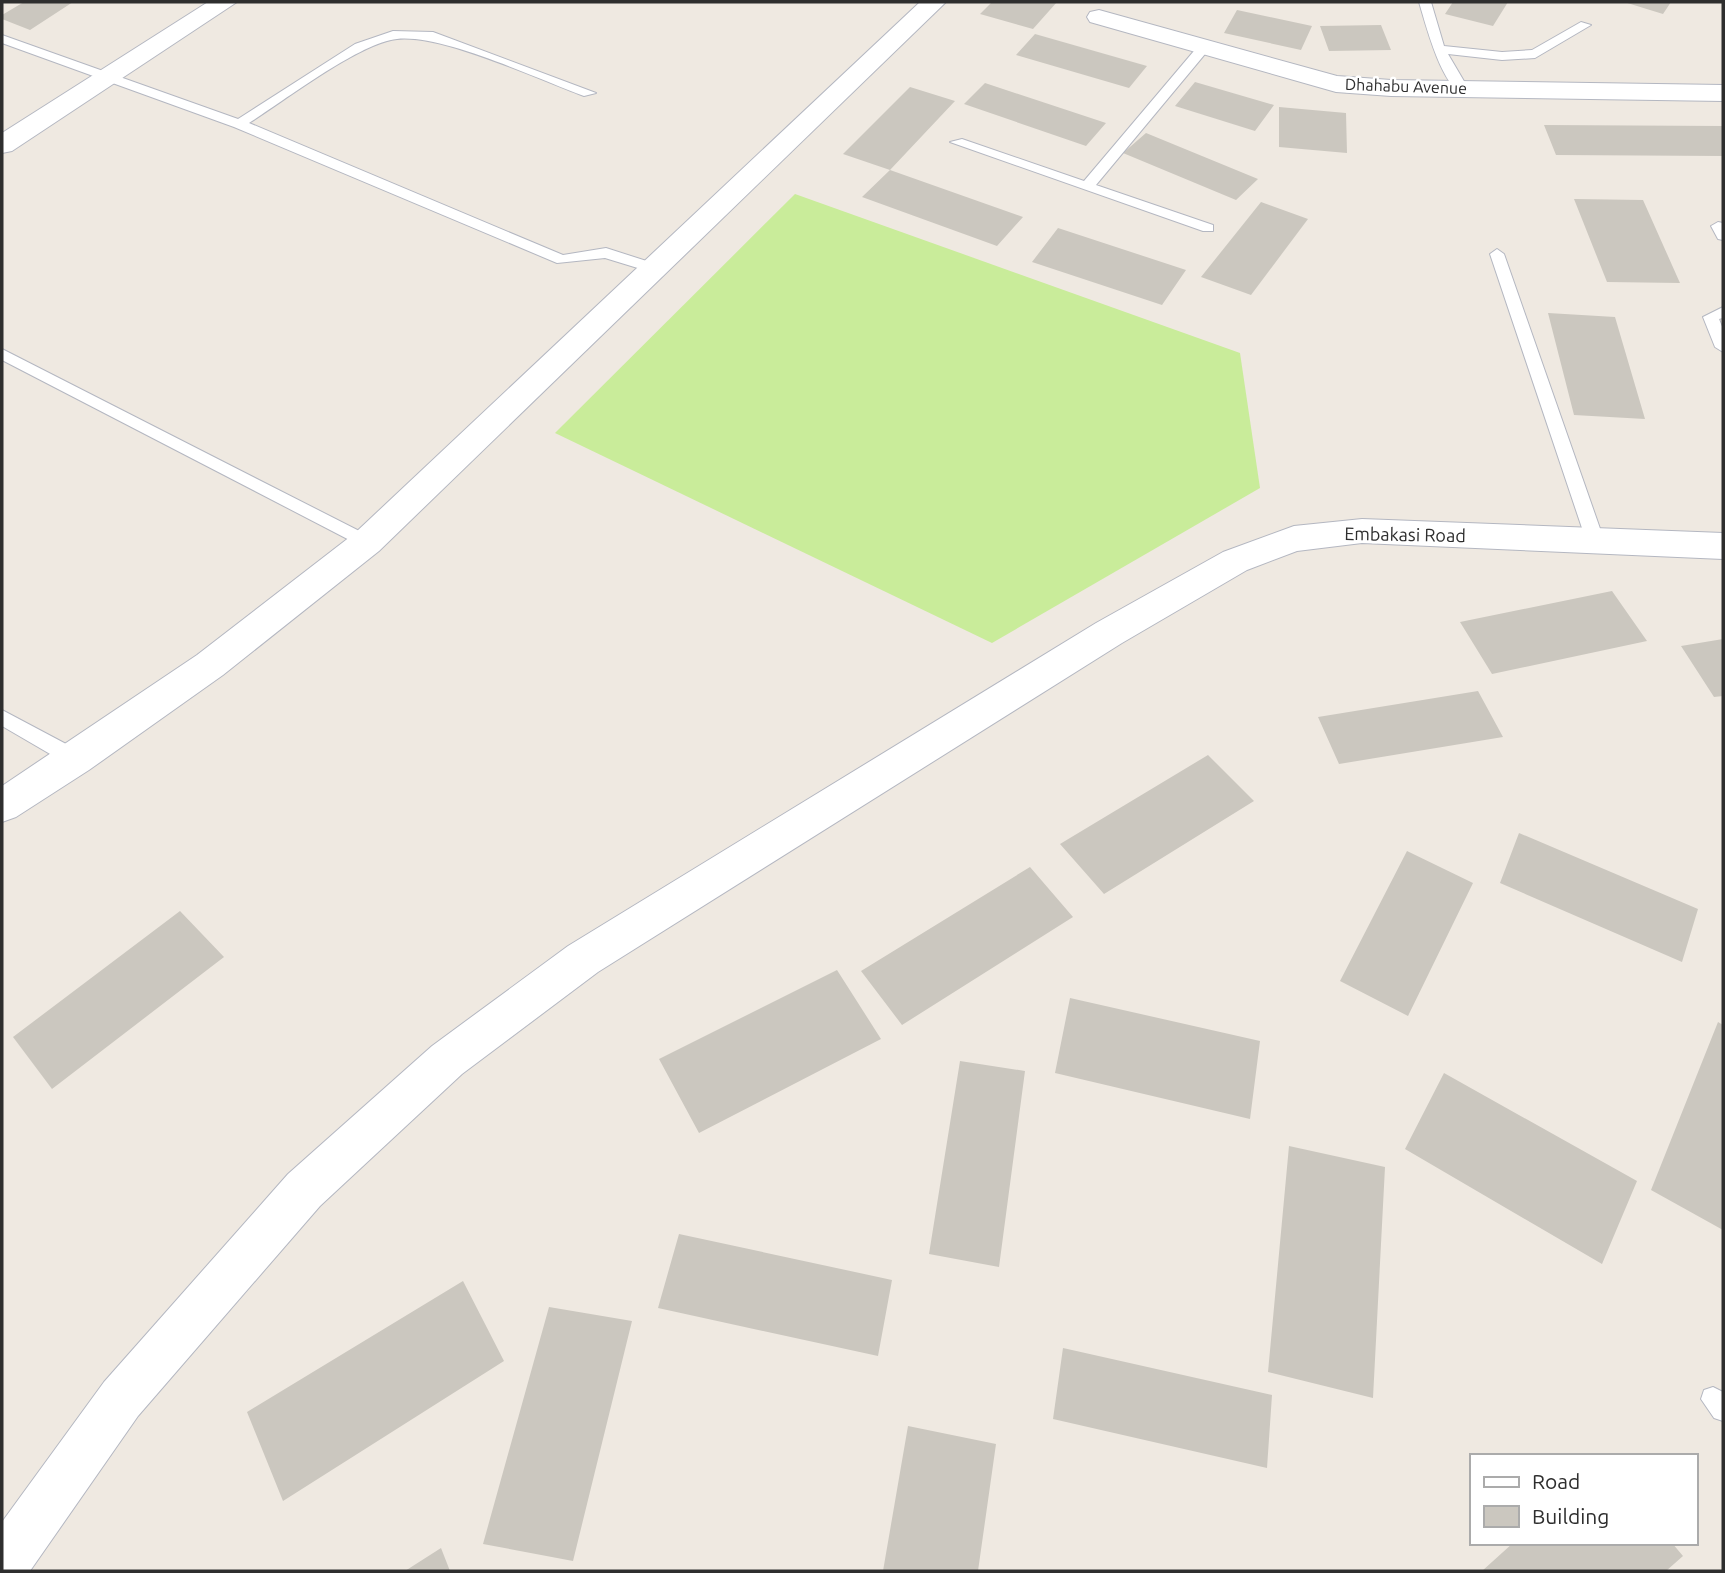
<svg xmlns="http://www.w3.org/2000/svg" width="1725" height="1573" font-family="Ubuntu,sans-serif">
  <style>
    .pitch { fill: #c9ec9a }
    .building { fill: #cbc7bf }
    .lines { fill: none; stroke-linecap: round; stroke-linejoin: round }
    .service-casing { stroke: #b4b7c1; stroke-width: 2 }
    .minor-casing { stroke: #b4b7c1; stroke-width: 2 }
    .service { fill: #fff; fill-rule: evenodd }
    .minor { fill: #fff; fill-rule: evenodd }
    .labels { text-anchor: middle; stroke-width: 5; stroke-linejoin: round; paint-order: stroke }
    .far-street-label { font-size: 16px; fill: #2e2e2e; stroke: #fff }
    .street-label { font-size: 18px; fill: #2e2e2e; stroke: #fff }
  </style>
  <rect width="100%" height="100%" fill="#efe9e1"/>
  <path class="pitch" d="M795,194l445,159 20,135 -268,155 -437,-210z"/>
  <path class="building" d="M24,2h49l-43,28 -28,-11v-4z
    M992,2h65l-24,27 -53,-15z
    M1453,2h55l-15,24 -48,-12z
    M1624,2h47l-8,12z
    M1237,10l75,16 -11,24 -77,-17z
    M1381,25l10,25 -62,1 -9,-25z
    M1035,34l112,32 -18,22 -113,-33z
    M1195,82l79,23 -19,26 -80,-25z
    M985,83l121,40 -20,23 -122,-42z
    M910,87l45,14 -65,69 -47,-16z
    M1279,107l67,6 1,40 -68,-6z
    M1544,125l179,1v30l-167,-1z
    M1146,133l112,46 -22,21 -113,-47z
    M890,170l133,47 -26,29 -135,-49z
    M1574,199l69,1 37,83 -73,-1z
    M1261,202l47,17 -57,76 -50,-18z
    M1058,228l128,42 -24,35 -130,-43z
    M1548,313l67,4 30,102 -71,-4z
    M1612,591l35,50 -155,33 -32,-52z
    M1723,639v57l-9,1 -33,-51z
    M1478,691l25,46 -164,27 -21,-47z
    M1208,755l46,46 -150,93 -44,-50z
    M1519,833l179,76 -16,53 -182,-79z
    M1407,851l66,32 -65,133 -68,-35z
    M1030,867l43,50 -171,108 -41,-54z
    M180,911l44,46 -172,132 -39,-52z
    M837,970l44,69 -182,94 -40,-74z
    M1070,998l190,43 -10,78 -195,-46z
    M1718,1022l5,3v205l-72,-40z
    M960,1061l65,10 -26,196 -70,-13z
    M1444,1073l193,108 -35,83 -197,-115z
    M1289,1146l96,21 -12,231 -105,-26z
    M679,1234l213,46 -14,76 -220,-48z
    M463,1281l41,80 -221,140 -36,-89z
    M549,1307l83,14 -59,240 -90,-17z
    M1063,1348l209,47 -5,73 -214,-49z
    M908,1426l88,18 -18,127h-95z
    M1513,1543h159l11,13 -17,15h-184z
    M441,1548l9,23h-45z"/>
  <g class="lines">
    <defs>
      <path id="service" d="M1419,2h12l13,44 58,6 30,-2 49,-28 10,3 -56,33 -33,2 -54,-6 20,34 -7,4c-20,-8 -36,-70 -42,-90z
        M393,31l40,1 163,61 -12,3c-46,-17 -142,-62 -187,-57 -38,4 -113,62 -148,84l314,132 43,-7 53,17v6l-5,2 -49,-15 -48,5 -323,-136 -232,-84v-8l236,84 117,-75z
        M1199,45l11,3 -114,137 117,40v6h-10l-253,-89 12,-3 122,42z
        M1718,222l5,1v17l-5,-1 -7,-13z
        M1497,249l7,5 100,286 -3,4 -6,2 -9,-6 -96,-286z
        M1723,307v11l-4,1 4,10v23l-8,-5 -12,-30z
        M2,349l371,189 3,4 -3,4h-12l-359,-186z
        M2,710l81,43 3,6 -3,6h-14l-67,-39z
        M1713,1387l10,5v29l-9,-3 -13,-19 3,-9z"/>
      <path id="minor" d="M208,2h29l-225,149 -10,2v-20z
        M920,2h26l-567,549 -156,124 -134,95 -73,47 -14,5v-36l195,-131 158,-122z
        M1099,10l238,66 54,4 332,5v16l-332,-5 -55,-4 -246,-70 -3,-5 3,-5z
        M1362,519l361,14v26l-361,-16 -65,8 -50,19 -125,73 -524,329 -136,102 -142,132 -182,210 -108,155h-28v-49l102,-140 184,-208 144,-128 136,-100 528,-323 127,-71 71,-26z"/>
    </defs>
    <use href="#service" class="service-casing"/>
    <use href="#minor" class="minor-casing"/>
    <use href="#service" class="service"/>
    <use href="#minor" class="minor"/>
  </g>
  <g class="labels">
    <g class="far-street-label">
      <text transform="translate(1406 86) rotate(2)" y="6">Dhahabu Avenue</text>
    </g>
    <g class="street-label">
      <text transform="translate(1405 535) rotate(1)" y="6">Embakasi Road</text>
    </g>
  </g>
  <rect width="1725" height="1573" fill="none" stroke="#2e2e2e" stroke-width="7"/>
  <rect x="1470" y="1454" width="228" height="91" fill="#ffffff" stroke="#ababab" stroke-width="2"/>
  <rect x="1484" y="1477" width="35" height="10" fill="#ffffff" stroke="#ababab" stroke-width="2"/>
  <text x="1532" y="1489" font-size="21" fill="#2e2e2e">Road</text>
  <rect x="1484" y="1506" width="35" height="21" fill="#cbc7bf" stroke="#ababab" stroke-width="2"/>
  <text x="1532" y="1524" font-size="21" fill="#2e2e2e">Building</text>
</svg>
